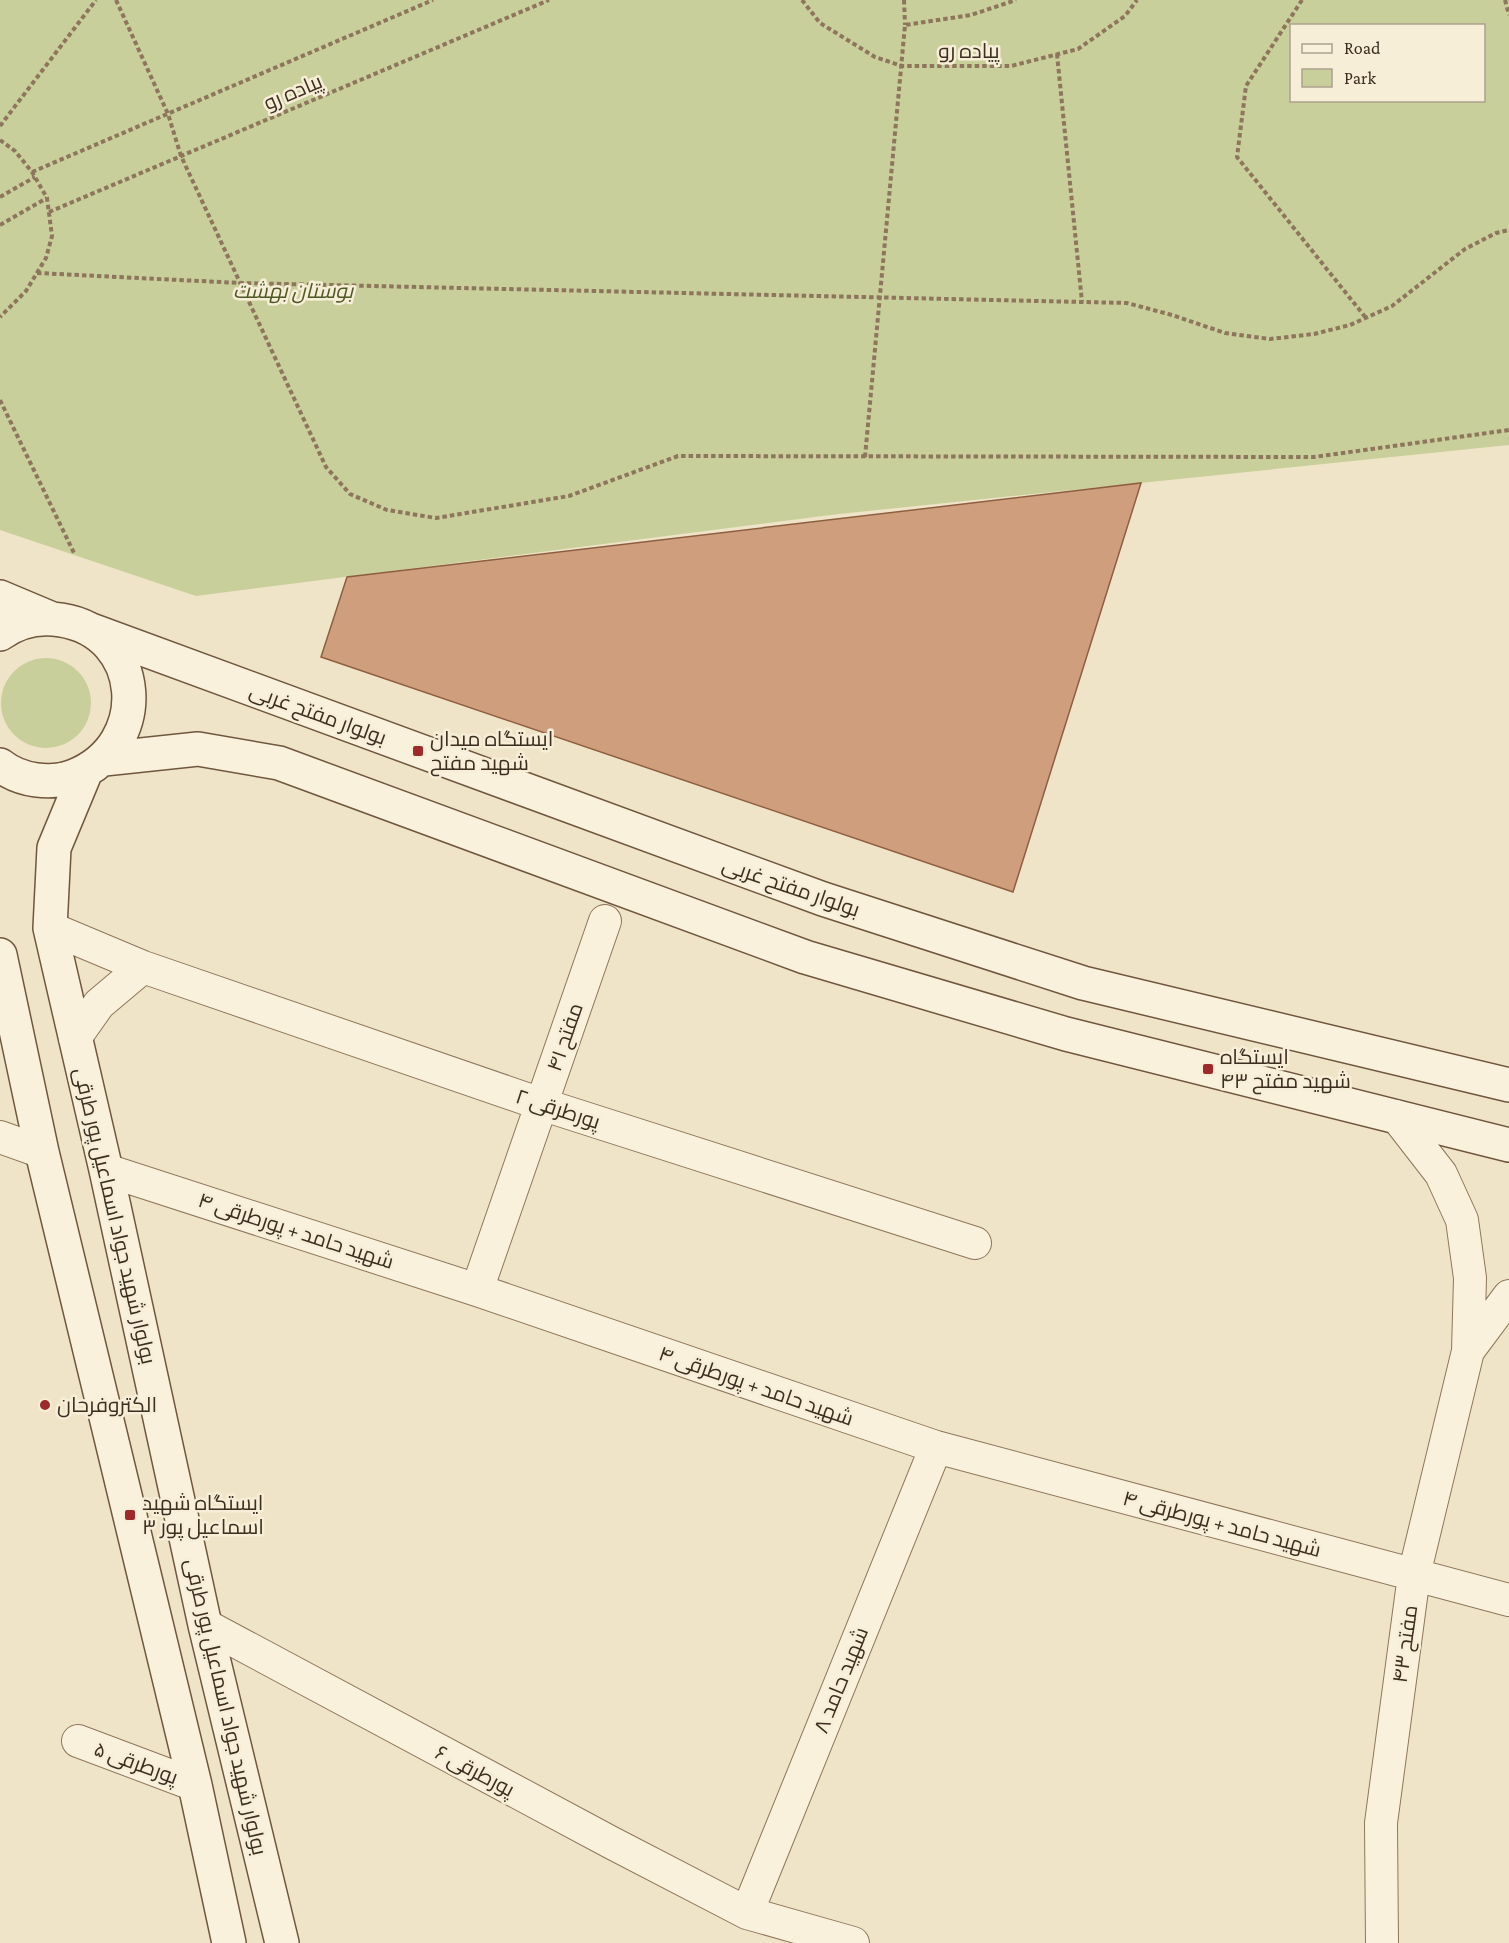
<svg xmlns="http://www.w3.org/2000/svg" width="1509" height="1943" font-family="'Crimson Pro',Cairo,serif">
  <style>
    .green { fill: #c9cf9b; fill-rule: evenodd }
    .building { fill: #cf9f7d; stroke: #8d5f41; stroke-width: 1.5 }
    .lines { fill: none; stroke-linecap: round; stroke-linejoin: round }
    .minor-casing { stroke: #8d765c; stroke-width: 34 }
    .secondary-casing { stroke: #6f573f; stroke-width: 36 }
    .path { stroke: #8d765c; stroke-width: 4; stroke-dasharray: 4.5 3; stroke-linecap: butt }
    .minor { stroke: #faf1dc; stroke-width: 32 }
    .secondary { stroke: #faf1dc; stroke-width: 33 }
    .poi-dot { fill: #9e2a2b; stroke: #f7eed8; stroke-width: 2 }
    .labels { text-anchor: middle; stroke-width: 5; stroke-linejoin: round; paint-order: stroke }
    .street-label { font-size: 21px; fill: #3d2e20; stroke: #f7eed8 }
    .park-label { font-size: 21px; font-style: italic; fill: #4d5a26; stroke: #f7eed8 }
    .poi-label { font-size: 21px; fill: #3d2e20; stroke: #f7eed8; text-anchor: start }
  </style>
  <rect width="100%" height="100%" fill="#f0e4c8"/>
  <path class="green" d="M0,0h1509v445l-670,69 -643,82 -196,-66zM1292,26h192v74h-192z
    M1 703a45 45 0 1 1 90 0a45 45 0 1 1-90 0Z"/>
  <path class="building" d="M1141,483l-128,409 -692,-235 26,-80z"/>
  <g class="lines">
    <defs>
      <path id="minor" d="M50,928l93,39 398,137 434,139
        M75,1038l24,-34 44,-37
        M0,1137l42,15
        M106,1170l371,120 459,157 573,153
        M477,1290l128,-369
        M1468,1351l41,-55
        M205,1625l407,218 135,70 106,30
        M78,1741l117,44
        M747,1913l189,-466
        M1382,1943l-1,-120 33,-248 54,-224 2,-73 -8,-58 -21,-46 -45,-58"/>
      <path id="secondary" d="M0,597l50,21
        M91,630l732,269 260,84 426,102
        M0,634c18,-13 38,-18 61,-14 84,13 92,125 13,156 -23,9 -54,5 -74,-11
        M104,759l94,-10 81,14 526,194 261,77 443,111
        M86,771l-32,77 -4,80 56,242 99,455 77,318
        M0,955l42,197 153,633 34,158"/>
    </defs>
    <use href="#minor" class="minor-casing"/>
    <use href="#secondary" class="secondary-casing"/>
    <path class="path" d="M116,0l52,114 13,42 145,311 24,27 37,16 49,8 133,-22 109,-40 636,1 195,-27
      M802,0l18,23 55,34 27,9h109l67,-17 47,-33 12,-16
      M904,0l1,25
      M1302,0l-56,86 -9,71 129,161
      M1505,0l4,15
      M1057,54l25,248
      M0,126l96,-126
      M0,140l15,11 17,21 15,26 5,38 -6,22 -20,33 -26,26
      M32,172l401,-172
      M0,197l35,-20
      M49,212l500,-212
      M0,225l47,-27
      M37,273l203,10 887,20 45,12 53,18 45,6 44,-5 36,-9 42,-19 73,-57 31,-16 13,-3
      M0,400l75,155
      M865,457l40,-432 66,-10 45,-15"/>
    <use href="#minor" class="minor"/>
    <use href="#secondary" class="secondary"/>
  </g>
  <g class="poi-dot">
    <rect x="412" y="745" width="12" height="12" rx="3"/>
    <rect x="1202" y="1063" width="12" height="12" rx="3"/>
    <circle cx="45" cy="1405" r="6"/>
    <rect x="124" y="1509" width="12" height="12" rx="3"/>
  </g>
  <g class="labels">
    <g class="street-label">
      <text x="969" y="58">پیاده رو</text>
      <text transform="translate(293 92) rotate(-23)" y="7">پیاده رو</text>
      <text transform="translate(318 714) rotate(20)" y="7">بولوار مفتح غربی</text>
      <text transform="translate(791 887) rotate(19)" y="7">بولوار مفتح غربی</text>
      <text transform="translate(565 1037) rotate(-71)" y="7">مفتح ۴۱</text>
      <text transform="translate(558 1109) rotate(18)" y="7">پورطرقی ۲</text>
      <text transform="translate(115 1216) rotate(77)" y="7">بولوار شهید جواد اسماعیل پور طرقی</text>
      <text transform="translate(296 1231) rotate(18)" y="7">شهید حامد + پورطرقی ۴</text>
      <text transform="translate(756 1386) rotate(19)" y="7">شهید حامد + پورطرقی ۴</text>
      <text transform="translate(1222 1524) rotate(15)" y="7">شهید حامد + پورطرقی ۴</text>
      <text transform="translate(1405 1644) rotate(-82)" y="7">مفتح ۴۳</text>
      <text transform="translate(841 1680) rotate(-68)" y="7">شهید حامد ۸</text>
      <text transform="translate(226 1707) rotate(77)" y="7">بولوار شهید جواد اسماعیل پور طرقی</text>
      <text transform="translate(136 1763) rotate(20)" y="7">پورطرقی ۵</text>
      <text transform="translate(475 1771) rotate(28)" y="7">پورطرقی ۶</text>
    </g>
    <g class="park-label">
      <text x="293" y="298">بوستان بهشت</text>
    </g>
    <g class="poi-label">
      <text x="430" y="746">ایستگاه میدان<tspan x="430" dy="24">شهید مفتح</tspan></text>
      <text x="1220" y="1064">ایستگاه<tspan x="1220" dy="24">شهید مفتح ۴۳</tspan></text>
      <text x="57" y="1412">الکتروفرحان</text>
      <text x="142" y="1510">ایستگاه شهید<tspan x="142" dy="24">اسماعیل پور ۳</tspan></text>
    </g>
  </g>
  <rect x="1290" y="24" width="195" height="78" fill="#f7eed8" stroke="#ada18e" stroke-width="1.5"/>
  <rect x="1302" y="44" width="30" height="9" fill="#faf1dc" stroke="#ada18e" stroke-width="1.5"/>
  <text x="1344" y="54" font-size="18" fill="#3d2e20">Road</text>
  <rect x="1302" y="69" width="30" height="18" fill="#c9cf9b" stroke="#ada18e" stroke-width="1.5"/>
  <text x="1344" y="84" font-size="18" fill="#3d2e20">Park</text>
</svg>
